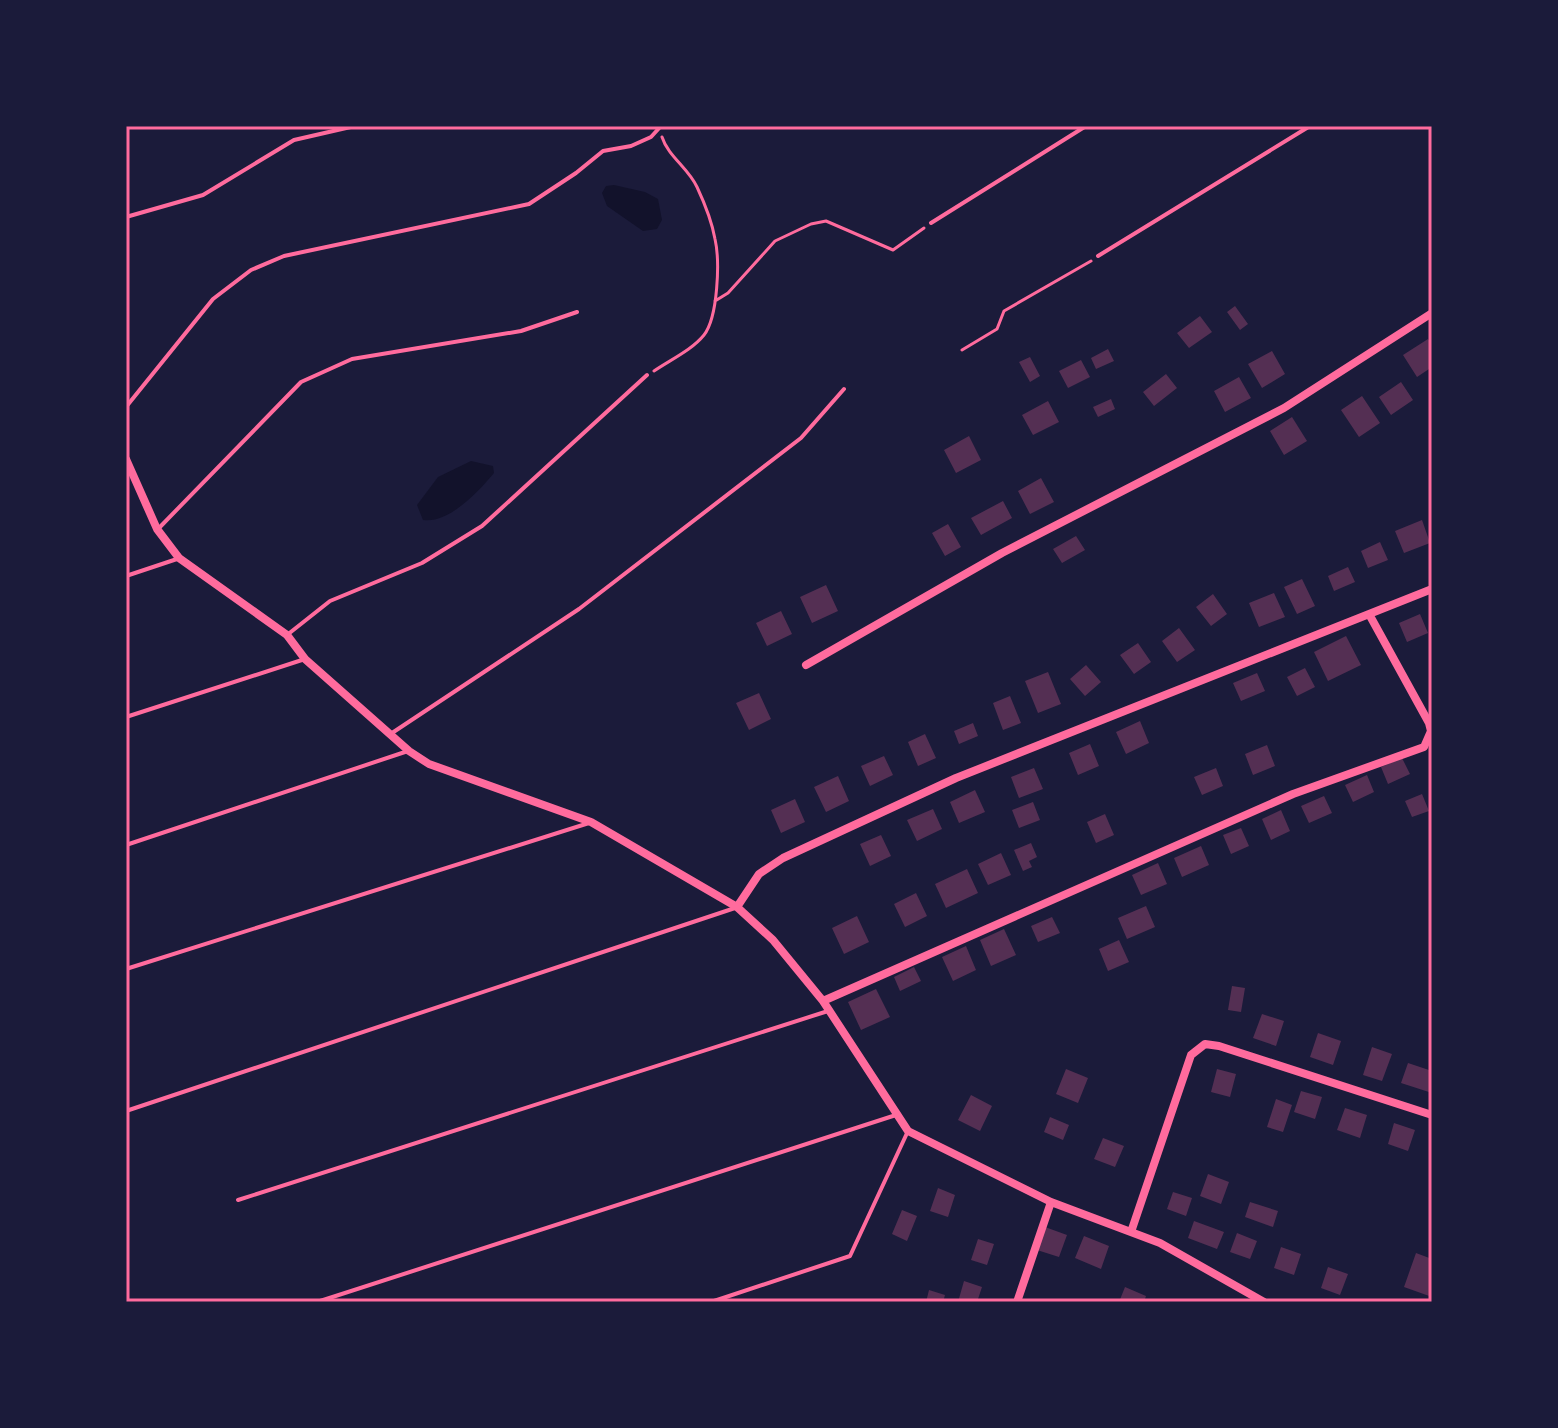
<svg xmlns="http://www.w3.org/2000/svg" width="1558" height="1428" font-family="'Crimson Pro',serif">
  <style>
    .water { fill: #12122b }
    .building { fill: #542f53 }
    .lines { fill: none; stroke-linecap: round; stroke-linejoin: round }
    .path { stroke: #ff6b9d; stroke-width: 3 }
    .service { stroke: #ff6b9d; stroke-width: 4 }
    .minor { stroke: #ff6b9d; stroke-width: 8 }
    .neatline { fill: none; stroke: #ff6b9d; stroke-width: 3 }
  </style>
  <rect width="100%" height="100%" fill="#1b1b3a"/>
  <path class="water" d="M614,185l31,7 13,7 4,21 -5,9 -14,2 -36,-25 -5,-13 4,-7z
    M471,461l22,5 1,7c-15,18 -45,51 -71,47l-6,-15 21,-28z"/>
  <path class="building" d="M1235,306l13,18 -8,6 -13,-18z
    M1200,316l12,16 -23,16 -12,-15z
    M1428,339l4,6v22l-15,10 -14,-22z
    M1108,349l6,12 -18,8 -5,-11z
    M1272,351l13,23 -23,14 -14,-24z
    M1030,357l10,19 -10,6 -11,-20z
    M1081,360l9,17 -22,11 -9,-17z
    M1166,374l11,14 -23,18 -11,-14z
    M1239,377l12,21 -26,14 -11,-21z
    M1401,382l12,18 -22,15 -12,-18z
    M1362,396l18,27 -21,14 -18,-27z
    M1111,399l4,10 -17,8 -5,-10z
    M1048,401l11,21 -26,13 -11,-20z
    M1292,417l15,24 -23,14 -14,-24z
    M969,436l12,24 -25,13 -12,-23z
    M1041,478l13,24 -24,12 -12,-23z
    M1003,501l9,17 -31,17 -10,-17z
    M1422,520l8,23 -26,10 -9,-22z
    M948,524l13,23 -16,9 -13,-23z
    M1076,536l9,14 -23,13 -9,-14z
    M1380,542l8,18 -20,8 -7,-17z
    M1348,567l7,15 -21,9 -6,-15z
    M1302,579l13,27 -18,8 -13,-27z
    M826,585l12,26 -26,12 -12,-26z
    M1274,593l11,24 -26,10 -10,-24z
    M1213,594l14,20 -16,12 -15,-19z
    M781,611l11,23 -25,12 -11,-23z
    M1420,614l8,19 -21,9 -8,-19z
    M1179,628l16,22 -18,12 -15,-21z
    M1346,636l15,29 -33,16 -14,-29z
    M1138,643l13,19 -17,12 -14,-19z
    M1086,665l15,17 -16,14 -15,-17z
    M1305,668l10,19 -18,9 -10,-19z
    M1048,672l13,32 -23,9 -13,-32z
    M1257,673l8,18 -24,10 -8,-18z
    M759,693l12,26 -22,11 -13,-27z
    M1010,696l11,27 -18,7 -10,-27z
    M1140,721l9,22 -23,11 -10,-22z
    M973,723l5,13 -19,8 -5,-13z
    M925,734l11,24 -18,8 -10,-24z
    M1090,744l9,22 -21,9 -9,-22z
    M1267,745l8,21 -22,9 -8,-21z
    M884,756l9,19 -23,11 -9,-20z
    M1402,758l8,16 -22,10 -7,-17z
    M1034,768l9,21 -24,9 -8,-21z
    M1216,768l7,18 -21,9 -8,-18z
    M1367,775l7,17 -21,10 -8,-17z
    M838,776l11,25 -23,11 -12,-25z
    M975,790l10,22 -26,11 -9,-21z
    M1422,794l7,17 -17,6 -7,-16z
    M1324,796l8,17 -23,10 -8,-17z
    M795,799l10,23 -24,11 -10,-23z
    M1033,802l7,18 -21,8 -7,-18z
    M933,809l9,20 -25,12 -10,-21z
    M1281,810l9,21 -19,9 -9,-21z
    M1105,814l9,21 -18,8 -9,-21z
    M1241,828l8,18 -18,8 -8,-19z
    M881,835l10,21 -21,10 -10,-22z
    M1031,843l6,14 -8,4 3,6 -9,4 -9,-21z
    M1201,846l8,19 -27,12 -8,-19z
    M1001,853l10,22 -23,10 -10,-21z
    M1158,863l9,21 -26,11 -9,-20z
    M967,869l11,24 -32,15 -11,-24z
    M916,893l11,23 -22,11 -11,-23z
    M1146,906l9,21 -28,12 -9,-21z
    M857,916l12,26 -25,12 -12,-26z
    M1052,917l8,16 -22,9 -7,-16z
    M1004,929l12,26 -25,11 -11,-26z
    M1119,940l10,22 -21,9 -9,-22z
    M966,946l10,24 -23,11 -11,-24z
    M914,967l7,14 -21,10 -6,-14z
    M1232,986l13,2 -4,24 -13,-2z
    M876,989l14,28 -29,13 -13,-28z
    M1262,1014l22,7 -8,25 -23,-8z
    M1318,1033l23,8 -8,24 -23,-8z
    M1372,1047l20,7 -10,27 -19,-6z
    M1408,1063l24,8v22l-31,-10z
    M1066,1069l22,9 -10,25 -22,-9z
    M1217,1069l19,5 -6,23 -19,-5z
    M1301,1091l21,6 -7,22 -21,-7z
    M971,1095l21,11 -12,25 -22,-11z
    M1276,1099l16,6 -9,27 -16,-5z
    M1345,1108l22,7 -7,23 -23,-8z
    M1050,1117l19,8 -6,15 -19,-8z
    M1394,1123l21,7 -7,21 -20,-7z
    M1103,1138l21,8 -9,21 -21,-8z
    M1208,1174l21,8 -8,22 -21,-8z
    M938,1188l17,7 -7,22 -18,-6z
    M1173,1192l19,6 -6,18 -19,-7z
    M1250,1202l28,9 -5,16 -28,-10z
    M902,1210l15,6 -10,25 -15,-7z
    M1194,1221l30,11 -7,17 -29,-11z
    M1045,1227l22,8 -8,22 -22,-7z
    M1237,1233l20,8 -7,18 -20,-7z
    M1084,1236l25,10 -8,23 -26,-11z
    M978,1239l16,5 -7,21 -16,-5z
    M1281,1247l20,7 -7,21 -20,-7z
    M1416,1253l16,6v38l-28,-10z
    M1328,1267l20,7 -8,21 -19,-7z
    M964,1281l18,6 -5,15h-19z
    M1125,1287l21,9 -2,6h-25z
    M929,1290l16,5 -2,7h-17z"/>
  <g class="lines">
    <path class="path" d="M715,301l13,-8 47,-52 36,-17 15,-3 67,29 31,-22
      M962,350l35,-21 7,-18 87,-50
      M654,371c16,-11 38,-21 50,-36 14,-18 16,-74 11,-96 -3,-17 -11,-37 -18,-52 -9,-19 -29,-31 -35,-50"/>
    <path class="service" d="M126,217l77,-22 91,-55 61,-14
      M931,223l155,-97
      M1098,256l212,-130
      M126,407l87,-108 38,-29 33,-14 245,-52 47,-31 27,-22 28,-5 20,-9 10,-11
      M159,528l142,-146 51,-23 169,-28 56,-19
      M126,576l51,-17
      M287,635l43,-34 92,-38 60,-37 165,-151
      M126,717l179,-58
      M392,733l187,-124 222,-171 43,-49
      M126,845l282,-94
      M126,969l463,-146
      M126,1111l609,-203
      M238,1200l590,-189
      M317,1302l579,-187
      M711,1302l139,-46 58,-125"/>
    <path class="minor" d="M126,459l31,70 22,29 108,77 18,24 104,92 20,13 162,58 146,85 36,33 50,61 85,130 143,71 109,41 104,59
      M806,665l196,-112 282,-145 148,-95
      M737,907l22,-33 24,-16 173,-80 476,-189
      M823,1001l470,-207 131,-47 7,-16 -2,-8 -60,-109
      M1131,1232l60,-177 14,-11 14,2 213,69
      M1017,1302l34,-100"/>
  </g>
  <rect width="1558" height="1428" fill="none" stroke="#1b1b3a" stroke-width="256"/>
  <rect x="128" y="128" width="1302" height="1172" class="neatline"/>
</svg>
